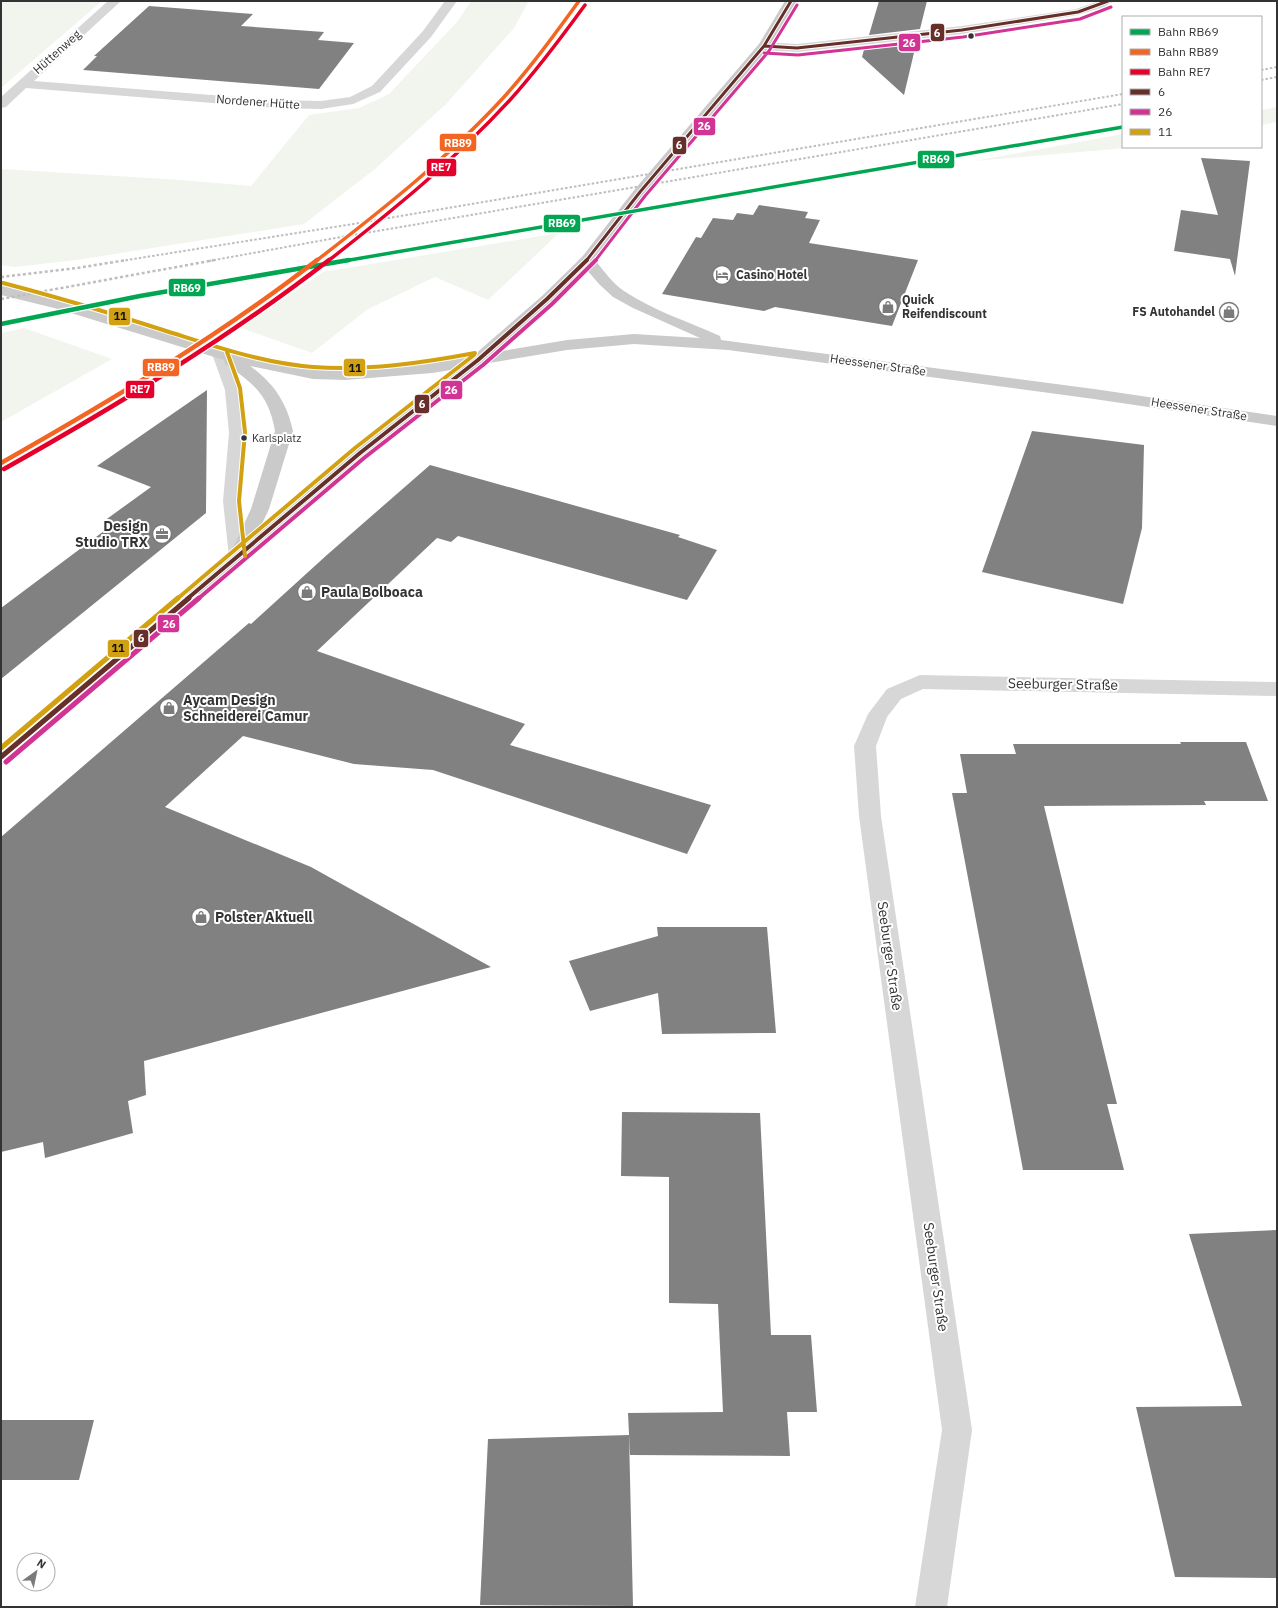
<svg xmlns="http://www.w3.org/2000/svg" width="1278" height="1608" font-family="'IBM Plex Sans',sans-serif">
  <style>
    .green { fill: #f1f5ed }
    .building { fill: #818181 }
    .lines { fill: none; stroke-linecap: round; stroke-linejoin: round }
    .minor { fill: #d7d7d7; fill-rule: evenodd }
    .major { fill: #cacaca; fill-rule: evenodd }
    .rail-far1 { stroke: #bebebe; stroke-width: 2; stroke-dasharray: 2.5 2; stroke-linecap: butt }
    .rail { stroke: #bebebe; stroke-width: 2.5; stroke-dasharray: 3 2.5; stroke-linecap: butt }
    .bus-1-far2-casing { stroke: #fff; stroke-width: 5 }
    .bus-1-far1-casing { stroke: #fff; stroke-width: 6 }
    .bus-1-casing { stroke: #fff; stroke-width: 8 }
    .bus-2-far2-casing { stroke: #fff; stroke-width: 5 }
    .bus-2-far1-casing { stroke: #fff; stroke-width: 6 }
    .bus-2-casing { stroke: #fff; stroke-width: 8 }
    .bus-3-far1-casing { stroke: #fff; stroke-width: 6 }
    .bus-3-casing { stroke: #fff; stroke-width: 8 }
    .bus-1-far2 { stroke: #662f29; stroke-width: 3 }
    .bus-1-far1 { stroke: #662f29; stroke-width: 4 }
    .bus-1 { stroke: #662f29; stroke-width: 5 }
    .bus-2-far2 { stroke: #d23495; stroke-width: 3 }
    .bus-2-far1 { stroke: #d23495; stroke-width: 4 }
    .bus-2 { stroke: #d23495; stroke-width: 5 }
    .bus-3-far1 { stroke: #d2a111; stroke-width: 4 }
    .bus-3 { stroke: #d2a111; stroke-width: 5 }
    .rail-1-far1-casing { stroke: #fff; stroke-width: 5.5 }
    .rail-1-casing { stroke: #fff; stroke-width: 7 }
    .rail-2-far1-casing { stroke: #fff; stroke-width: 5.5 }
    .rail-2-casing { stroke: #fff; stroke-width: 7 }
    .rail-3-far1-casing { stroke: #fff; stroke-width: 5.5 }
    .rail-3-casing { stroke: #fff; stroke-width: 7 }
    .rail-1-far1 { stroke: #00a651; stroke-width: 3.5 }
    .rail-1 { stroke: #00a651; stroke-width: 4.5 }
    .rail-2-far1 { stroke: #f26522; stroke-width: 3.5 }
    .rail-2 { stroke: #f26522; stroke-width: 4.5 }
    .rail-3-far1 { stroke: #e4002b; stroke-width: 3.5 }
    .rail-3 { stroke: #e4002b; stroke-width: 4.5 }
    .bus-dot { fill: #333; stroke: #fff; stroke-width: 1.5 }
    .labels { text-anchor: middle; stroke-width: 4; stroke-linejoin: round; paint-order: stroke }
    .far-bus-label { font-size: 11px; fill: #333; stroke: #fff; text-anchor: start }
    .far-street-label { font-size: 12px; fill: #333; stroke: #fff }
    .far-poi-label { font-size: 12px; font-weight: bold; fill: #333; stroke: #fff; text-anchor: start }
    .poi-label { font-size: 14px; font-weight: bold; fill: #333; stroke: #fff; text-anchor: start }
    .street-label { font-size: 14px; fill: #333; stroke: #fff }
    .line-badge { stroke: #fff; stroke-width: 1.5 }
    .badge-label { font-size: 11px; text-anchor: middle; font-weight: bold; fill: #fff }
    .pale-badge-label { font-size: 11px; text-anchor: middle; font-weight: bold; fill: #111 }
  </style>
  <rect width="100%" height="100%" fill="#fff"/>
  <path class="green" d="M1,1h101l-101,87z
    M471,1h58l-15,27 -68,76 -71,65 -71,55 -227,36 -63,7 -13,-2v-96l180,11 70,6 58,-71 50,-7 30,-14 68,-72z
    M1277,107v15l-16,3v-15z
    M1123,134v13h15l-164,14z
    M559,233l-71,67 -53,-23 -67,32 -56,44 -71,-25 82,-56z
    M24,328l88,31 -111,63v-89z"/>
  <path class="building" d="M879,1h48l-7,28 -51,6z
    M149,6l104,8 -12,12 83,6 -6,8 36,3 -35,46 -236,-19 14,-14h-3z
    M917,40l-13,55 -42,-38 3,-11z
    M1201,158l49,3 -15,115 -5,-17 -56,-8 7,-41 37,5z
    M759,205l49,7 -3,6 15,2 -11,23 109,17 -26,66 -117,-19 -11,4 -102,-17 34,-57 5,1 12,-20 20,2 4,-7 16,2z
    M207,390l-1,123 -205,166v-71l111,-83 -8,-4 47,-34 -54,-21z
    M1032,431l112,14 -2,83 -19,76 -141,-32z
    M430,465l250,70 -2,2 39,13 -30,50 -229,-64 -7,6 -14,-4 -120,113 208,73 -15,21 201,60 -24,49 -254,-84 -79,-6 -111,-28 -78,71 146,60 180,100 -347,94 2,34 -18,6 5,32 -88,25 -2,-16 -42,10v-315l248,-214 2,1 77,-70z
    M1180,742h66l22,59h-64l2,4 -162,1 73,298h-10l17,66h-101l-71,-377h15l-7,-39h56l-3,-10h168z
    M657,927h110l9,106 -114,1 -4,-41 -68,18 -21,-50 89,-25z
    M622,1112l138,1 11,222h40l6,77h-30l3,44 -160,-1 -2,-42 95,-1 -5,-108 -49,-1v-126l-48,-1z
    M1277,1230v348l-102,-1 -39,-170 106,-1 -53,-172z
    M1,1420h93l-15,60h-78z
    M629,1435l4,171 -153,-1 8,-166z"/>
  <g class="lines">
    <path class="minor" d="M108,1h13l-87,80 241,19 46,1 29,-4 22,-11 51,-55 22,-30h12l-26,36 -51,55 -27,12 -32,5 -46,-1 -249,-20 -20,19 -5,1v-11z
      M1099,1h15l-10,6 -26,8 -116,19 -165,18 -33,-2 -4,-1 -2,-3 2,-3 4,-1 33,2 165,-18 114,-17z
      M220,349l6,2 2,3 13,36 6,43 -6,68 6,56 -2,4 -7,2 -7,-2 -2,-4 -6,-56 6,-68 -4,-43 -13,-36 2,-3z
      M920,675l357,7v14l-354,-7 -22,10 -14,18 -11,29 5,70 91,614 -25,177h-32l27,-177 -83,-614 -5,-70 14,-32 19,-25z"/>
    <path class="major" d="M785,1h12l-29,48 -123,146 -50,65c9,11 18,24 29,31 28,19 65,31 96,45l1,4 373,49 183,27v10l-183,-27 -366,-49 -94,-6 -67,6 -84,14 -117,93 -357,305 -8,3v-20l230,-193 20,-43 24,-78c-6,-35 -21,-48 -50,-67l-1,-4 -166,-51 -57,-14v-10l67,18 157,47 52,13 36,6 32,1 87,-7 41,-7 69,-60 40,-39 53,-68 124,-145zM586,269l13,15 14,13 20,11 67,30 -66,-4 -67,6 -71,12 56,-50zM250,366l63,13 32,1 87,-7 25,-4 -103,80 -94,79 9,-19 24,-78c-6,-28 -19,-48 -43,-65z"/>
    <path class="rail-far1" d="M1261,70l16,-3
      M1261,80l16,-3
      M121,261l226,-36 776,-131
      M209,261l121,-22 793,-135"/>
    <path class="rail" d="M1,277l76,-9 50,-8
      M1,299l214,-39"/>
    <defs>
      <path id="bus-1-far2" d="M764,46l33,2 165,-18 116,-18 30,-11
        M586,261l54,-69 124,-146 27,-45"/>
      <path id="bus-1-far1" d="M187,599l173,-146 118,-93 69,-61 40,-39"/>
      <path id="bus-1" d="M1,757l188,-159"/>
      <path id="bus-2-far2" d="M764,53l34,2 165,-18 117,-18 31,-12
        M595,261l50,-65 124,-145 28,-46"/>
      <path id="bus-2-far1" d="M198,599l166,-141 119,-93 69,-61 44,-44"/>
      <path id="bus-2" d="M6,762l193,-164"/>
      <path id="bus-3-far1" d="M3,283c54,14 107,30 160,47 48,15 98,33 150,37 54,4 109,-4 162,-14
        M227,352l13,36 5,44 -6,69 6,55
        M177,599l178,-151 119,-93"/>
      <path id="bus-3" d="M1,748l177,-150"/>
    </defs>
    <use href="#bus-1-far2" class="bus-1-far2-casing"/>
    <use href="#bus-1-far1" class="bus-1-far1-casing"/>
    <use href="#bus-1" class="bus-1-casing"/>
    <use href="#bus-2-far2" class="bus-2-far2-casing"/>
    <use href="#bus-2-far1" class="bus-2-far1-casing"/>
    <use href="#bus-2" class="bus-2-casing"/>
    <use href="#bus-3-far1" class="bus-3-far1-casing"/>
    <use href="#bus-3" class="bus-3-casing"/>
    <use href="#bus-1-far2" class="bus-1-far2"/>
    <use href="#bus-1-far1" class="bus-1-far1"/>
    <use href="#bus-1" class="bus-1"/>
    <use href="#bus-2-far2" class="bus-2-far2"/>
    <use href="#bus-2-far1" class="bus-2-far1"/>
    <use href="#bus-2" class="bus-2"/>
    <use href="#bus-3-far1" class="bus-3-far1"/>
    <use href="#bus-3" class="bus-3"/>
    <defs>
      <path id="rail-1-far1" d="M344,261l779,-134"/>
      <path id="rail-1" d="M1,324l139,-28 209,-36"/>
      <path id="rail-2-far1" d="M316,261c66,-51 132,-103 188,-164 27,-30 51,-63 75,-96"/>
      <path id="rail-2" d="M1,463c109,-62 217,-126 316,-203"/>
      <path id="rail-3-far1" d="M328,261c64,-50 127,-101 182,-161 27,-30 51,-62 75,-95"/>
      <path id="rail-3" d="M4,469c112,-63 223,-130 325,-209"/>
    </defs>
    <use href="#rail-1-far1" class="rail-1-far1-casing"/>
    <use href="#rail-1" class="rail-1-casing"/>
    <use href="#rail-2-far1" class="rail-2-far1-casing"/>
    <use href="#rail-2" class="rail-2-casing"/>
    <use href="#rail-3-far1" class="rail-3-far1-casing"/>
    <use href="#rail-3" class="rail-3-casing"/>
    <use href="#rail-1-far1" class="rail-1-far1"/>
    <use href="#rail-1" class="rail-1"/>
    <use href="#rail-2-far1" class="rail-2-far1"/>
    <use href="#rail-2" class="rail-2"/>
    <use href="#rail-3-far1" class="rail-3-far1"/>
    <use href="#rail-3" class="rail-3"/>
  </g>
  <defs>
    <symbol id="hotel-ring" viewBox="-11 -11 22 22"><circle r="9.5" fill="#fff" stroke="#7a7a7a" stroke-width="1.5"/><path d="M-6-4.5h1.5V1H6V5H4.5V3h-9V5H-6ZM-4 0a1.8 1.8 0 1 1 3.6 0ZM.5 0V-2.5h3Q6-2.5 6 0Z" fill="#7a7a7a"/></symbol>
    <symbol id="shop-ring" viewBox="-11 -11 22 22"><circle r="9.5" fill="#fff" stroke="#7a7a7a" stroke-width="1.5"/><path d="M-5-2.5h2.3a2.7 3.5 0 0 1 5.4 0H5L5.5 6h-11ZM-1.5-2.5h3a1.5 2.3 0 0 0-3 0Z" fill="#7a7a7a"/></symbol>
    <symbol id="office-ring" viewBox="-11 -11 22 22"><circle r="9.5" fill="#fff" stroke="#7a7a7a" stroke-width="1.5"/><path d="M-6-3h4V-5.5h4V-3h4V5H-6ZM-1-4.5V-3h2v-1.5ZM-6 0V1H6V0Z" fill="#7a7a7a"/></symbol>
  </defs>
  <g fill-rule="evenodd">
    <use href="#hotel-ring" x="711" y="264" width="22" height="22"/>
    <use href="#shop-ring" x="877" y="296" width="22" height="22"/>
    <use href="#shop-ring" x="1218" y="301" width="22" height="22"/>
    <use href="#office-ring" x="151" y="523" width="22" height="22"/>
    <use href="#shop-ring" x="296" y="581" width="22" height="22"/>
    <use href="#shop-ring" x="158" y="697" width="22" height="22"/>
    <use href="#shop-ring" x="190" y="906" width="22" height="22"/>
  </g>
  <g class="bus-dot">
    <circle cx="971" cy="36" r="3.5"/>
    <circle cx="244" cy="438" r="3.5"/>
  </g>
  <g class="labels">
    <g class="far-bus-label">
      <text x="252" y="442">Karlsplatz</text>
    </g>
    <g class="far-street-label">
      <text transform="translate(57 52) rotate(-42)" y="4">Hüttenweg</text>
      <text transform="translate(258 102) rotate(4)" y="4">Nordener Hütte</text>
      <text transform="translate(878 365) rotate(8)" y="4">Heessener Straße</text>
      <text transform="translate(1199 409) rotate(9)" y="4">Heessener Straße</text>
    </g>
    <g class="far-poi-label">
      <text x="736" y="279">Casino Hotel</text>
      <text x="902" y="304">Quick<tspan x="902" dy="14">Reifendiscount</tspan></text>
      <text x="1215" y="316" text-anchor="end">FS Autohandel</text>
    </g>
    <g class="poi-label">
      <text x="148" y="531" text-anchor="end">Design<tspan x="148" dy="16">Studio TRX</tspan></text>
      <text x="321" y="597">Paula Bolboaca</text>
      <text x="183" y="705">Aycam Design<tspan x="183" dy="16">Schneiderei Camur</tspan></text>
      <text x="215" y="922">Polster Aktuell</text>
    </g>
    <g class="street-label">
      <text transform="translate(1063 684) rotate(1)" y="5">Seeburger Straße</text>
      <text transform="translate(890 956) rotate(82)" y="5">Seeburger Straße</text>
      <text transform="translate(936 1277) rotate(82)" y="5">Seeburger Straße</text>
    </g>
  </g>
  <g class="line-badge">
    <rect x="930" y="23" width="15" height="19" rx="4" fill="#662f29"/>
    <rect x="898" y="33" width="23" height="19" rx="4" fill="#d23495"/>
    <rect x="693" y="117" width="23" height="19" rx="4" fill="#d23495"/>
    <rect x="439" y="133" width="38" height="19" rx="4" fill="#f26522"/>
    <rect x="672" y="136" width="15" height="19" rx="4" fill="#662f29"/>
    <rect x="917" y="150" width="38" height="19" rx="4" fill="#00a651"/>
    <rect x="426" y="158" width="31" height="19" rx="4" fill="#e4002b"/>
    <rect x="543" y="214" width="38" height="19" rx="4" fill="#00a651"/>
    <rect x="168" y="278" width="38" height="19" rx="4" fill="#00a651"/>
    <rect x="108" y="307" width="23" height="19" rx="4" fill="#d2a111"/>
    <rect x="142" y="358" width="38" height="19" rx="4" fill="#f26522"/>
    <rect x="343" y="358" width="23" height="19" rx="4" fill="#d2a111"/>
    <rect x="125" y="380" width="30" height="19" rx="4" fill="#e4002b"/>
    <rect x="440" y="380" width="23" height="20" rx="4" fill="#d23495"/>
    <rect x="414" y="394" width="16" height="20" rx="4" fill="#662f29"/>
    <rect x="157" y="614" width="23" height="19" rx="4" fill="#d23495"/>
    <rect x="133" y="629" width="16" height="19" rx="4" fill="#662f29"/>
    <rect x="107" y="639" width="23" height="19" rx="4" fill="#d2a111"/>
  </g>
  <g class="badge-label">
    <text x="937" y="37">6</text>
    <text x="909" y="47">26</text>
    <text x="704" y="130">26</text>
    <text x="458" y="147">RB89</text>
    <text x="679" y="149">6</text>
    <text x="936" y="163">RB69</text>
    <text x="441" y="171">RE7</text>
    <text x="562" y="227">RB69</text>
    <text x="187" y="292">RB69</text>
    <text x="161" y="371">RB89</text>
    <text x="140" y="393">RE7</text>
    <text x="451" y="394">26</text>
    <text x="422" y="408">6</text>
    <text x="169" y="628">26</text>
    <text x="141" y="642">6</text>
  </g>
  <g class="pale-badge-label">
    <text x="120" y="320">11</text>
    <text x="355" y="372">11</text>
    <text x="118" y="652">11</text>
  </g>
  <rect width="1278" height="1608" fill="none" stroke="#333333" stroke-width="4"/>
  <rect x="1122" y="16" width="140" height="132" fill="#ffffff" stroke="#adadad"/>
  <rect x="1130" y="29" width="20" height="6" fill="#00a651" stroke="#adadad"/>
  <text x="1158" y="36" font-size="12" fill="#333333">Bahn RB69</text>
  <rect x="1130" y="49" width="20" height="6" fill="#f26522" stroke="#adadad"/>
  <text x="1158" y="56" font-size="12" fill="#333333">Bahn RB89</text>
  <rect x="1130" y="69" width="20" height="6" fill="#e4002b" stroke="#adadad"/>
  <text x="1158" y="76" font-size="12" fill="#333333">Bahn RE7</text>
  <rect x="1130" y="89" width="20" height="6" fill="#662f29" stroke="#adadad"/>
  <text x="1158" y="96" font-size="12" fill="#333333">6</text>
  <rect x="1130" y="109" width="20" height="6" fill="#d23495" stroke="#adadad"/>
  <text x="1158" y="116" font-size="12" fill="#333333">26</text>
  <rect x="1130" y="129" width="20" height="6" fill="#d2a111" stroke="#adadad"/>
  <text x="1158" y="136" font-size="12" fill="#333333">11</text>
  <g transform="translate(36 1572) rotate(33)"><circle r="19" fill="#ffffff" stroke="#adadad"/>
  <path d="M0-3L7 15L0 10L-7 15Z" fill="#7a7a7a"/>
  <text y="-6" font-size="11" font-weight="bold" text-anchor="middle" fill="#333333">N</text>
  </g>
</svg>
